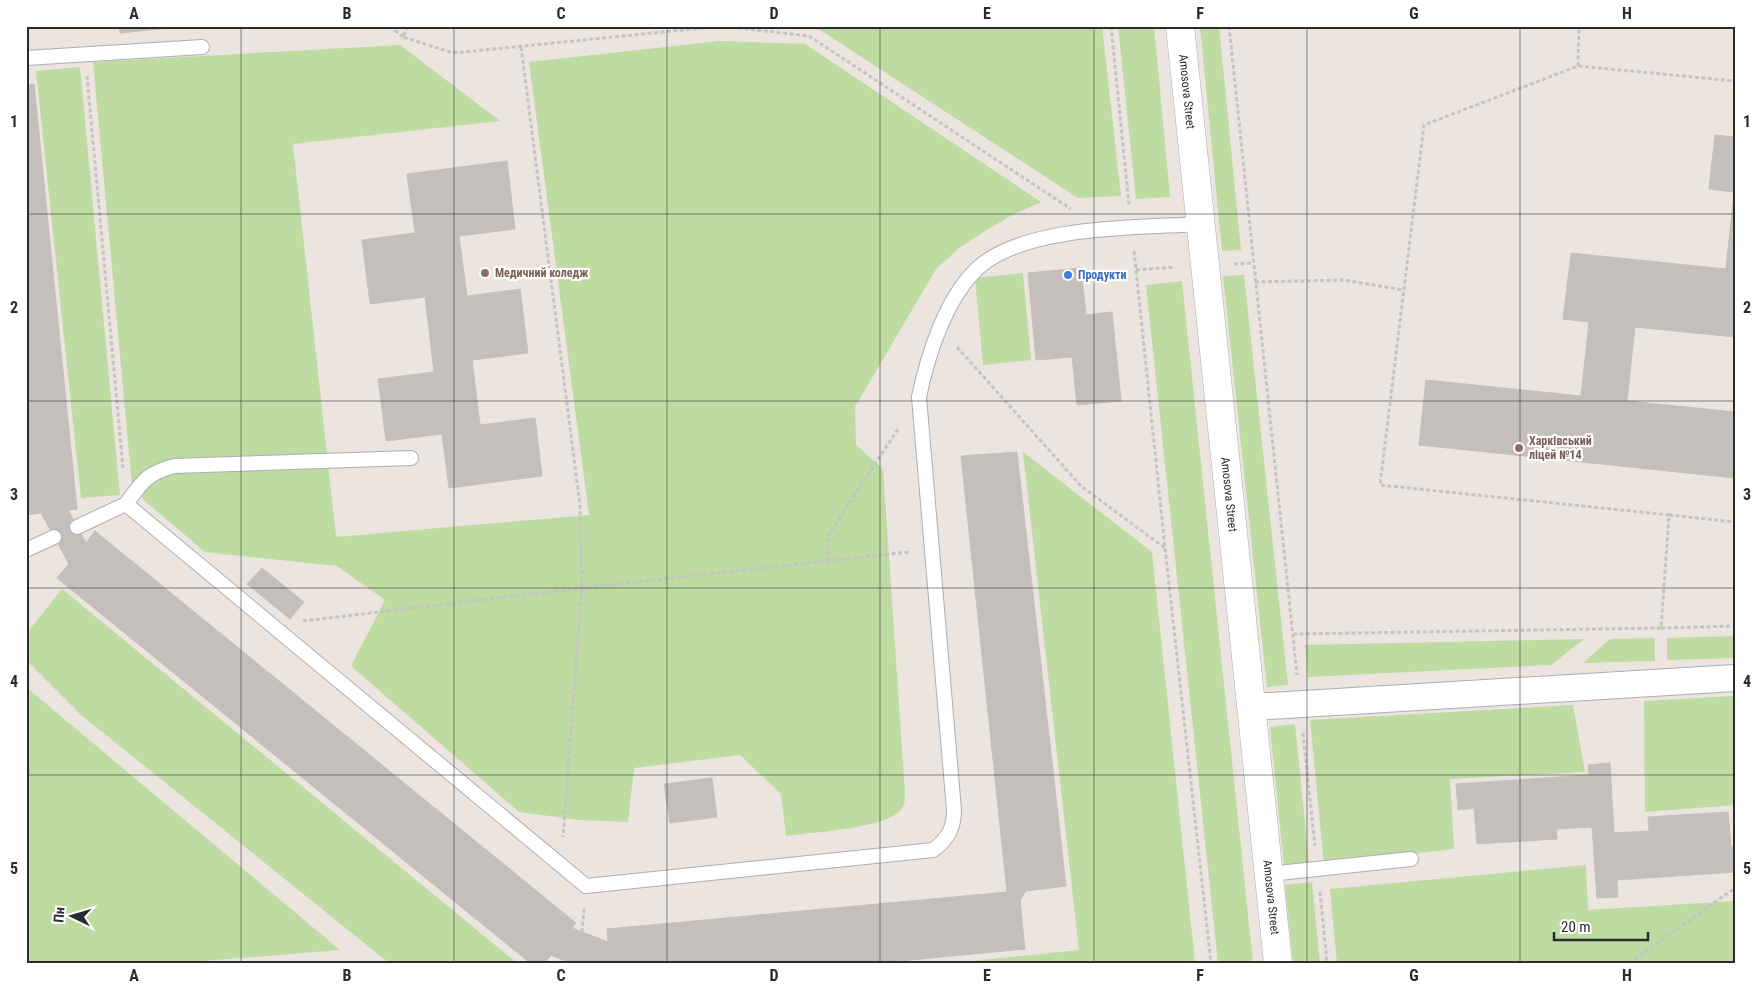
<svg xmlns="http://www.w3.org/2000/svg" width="1761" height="989" font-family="'Roboto Condensed',sans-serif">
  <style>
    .green { fill: #bedba2 }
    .building { fill: #c4bfba; stroke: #c6c0b9 }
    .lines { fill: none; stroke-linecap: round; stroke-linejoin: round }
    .service-casing { stroke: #abafb6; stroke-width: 16 }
    .minor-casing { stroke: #abafb6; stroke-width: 28 }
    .tertiary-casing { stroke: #abafb6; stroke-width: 29 }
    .path { stroke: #c4c4c4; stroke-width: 3; stroke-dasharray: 4 2.5; stroke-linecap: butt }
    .service { stroke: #fff; stroke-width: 14 }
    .minor { stroke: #fff; stroke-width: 26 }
    .tertiary { stroke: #fff; stroke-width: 28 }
    .grid { fill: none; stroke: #2b2b2b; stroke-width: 1; stroke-opacity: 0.55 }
    .education-dot { fill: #8d6e63; stroke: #fff; stroke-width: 2 }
    .shop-dot { fill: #3f7fe0; stroke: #fff; stroke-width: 2 }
    .labels { text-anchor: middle; stroke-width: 4.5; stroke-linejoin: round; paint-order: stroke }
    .street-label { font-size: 12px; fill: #2b2b2b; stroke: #fff }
    .education-label { font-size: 12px; font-weight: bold; fill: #785e54; stroke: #fff; text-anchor: start }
    .shop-label { font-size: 12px; font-weight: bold; fill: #366cbe; stroke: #fff; text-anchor: start }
    .neatline { fill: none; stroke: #2b2b2b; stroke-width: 2 }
    .grid-label { font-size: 16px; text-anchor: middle; font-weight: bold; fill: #2b2b2b }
  </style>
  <rect width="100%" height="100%" fill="#ebe4df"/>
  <path class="green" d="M814,26h288l19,170 -43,2z
    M1118,26h36l16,171 -34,2z
    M1200,26h19l22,224 -19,1z
    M720,41l85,3 236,158 -29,13 -27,16 -26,17 -23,21 -81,138 1,38 27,24 22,324c0,5 0,11 -3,15 -13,21 -91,24 -116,28l-5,-42 -41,-39 -106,13 -6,54 -49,-2 -60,-8 -168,-146 34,-66 -48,-34 -132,-14 -59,-50 -14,-17 -39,-423 307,-17 100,76 -207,23 43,393 253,-22 -60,-453z
    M80,67l40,428 -39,3 -45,-427z
    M1023,273l8,87 -48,5 -8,-87z
    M1244,275l44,410 -21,2 -44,-411z
    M1182,281l71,682h-35l-72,-678z
    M1023,452l129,100 43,411h-244l128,-13z
    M62,589l455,374h-128l-309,-249 -54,-54v-26z
    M1735,636v22l-68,2v-22z
    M1655,638v23l-72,2 27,-24z
    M1584,639l-33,26 -243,12 -3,-32z
    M26,687l314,263 -162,13h-152z
    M1735,696v109l-90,7 -1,-111z
    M1573,705l12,67 -135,7 4,70 -130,15 -14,-144z
    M1295,724l14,139 -25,3 -14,-139z
    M1586,865l2,45 147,-9v62h-398l-7,-74z
    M1312,882l8,81h-27l-8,-78z"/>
  <path class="building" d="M119,26h59v1l-58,6z
    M34,84l43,425 -9,1 18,33 9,-12 481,392 -4,5 36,14 -1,-13 400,-37 -46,-436 56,-4 49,434 -40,5 -6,9 5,49 -146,14h-309l-19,-8 -6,8h-15l-473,-385 12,-14 -28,-51 -15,2v-430z
    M1715,135l20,2v200l-100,-10 -8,74 108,11v66l-316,-33 7,-65 155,16 8,-74 -26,-3 8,-66 155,16 8,-77 -25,-3z
    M507,161l8,68 -56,7 8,60 53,-7 8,64 -56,7 8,65 55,-7 7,58 -93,12 -7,-54 -56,7 -8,-62 56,-7 -9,-75 -55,7 -8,-64 53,-7 -8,-59z
    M1081,268l5,47 26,-3 9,89 -44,4 -5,-48 -36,3 -8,-87z
    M1081,268l1,12 -28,2v-11z
    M262,568l42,34 -14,17 -43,-35z
    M1610,763l4,70 35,-2 -1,-14 80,-5 3,35h4v25l-118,8 1,17 -21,1 -5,-71 -36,2 1,10 -80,5 -3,-36 -16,2 -2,-26 133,-9 -1,-10z
    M712,778l5,39 -47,6 -6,-39z"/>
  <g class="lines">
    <defs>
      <path id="service" d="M26,58l176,-11
        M126,504c16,-22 21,-31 48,-38l237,-8
        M77,527l49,-23 460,382 347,-36c15,-11 21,-22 21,-40l-35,-413c9,-43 27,-100 60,-130 48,-42 159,-39 221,-43
        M26,550l28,-13
        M1269,874l142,-15"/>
      <path id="minor" d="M1252,707l483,-29"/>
      <g id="tertiary">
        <path id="s1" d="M1180,26l98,937"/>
      </g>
    </defs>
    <use href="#service" class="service-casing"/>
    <use href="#minor" class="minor-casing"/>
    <use href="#tertiary" class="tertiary-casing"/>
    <path class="path" d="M390,26l13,11
      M408,26l-5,11 50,16 270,-27 86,10 262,173
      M1111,26l18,179
      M1229,26l68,649
      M521,47l59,458 2,83 -19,249
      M1578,66l1,-40
      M87,76l36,392
      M1134,251l31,297 46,415
      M1234,264l19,-1
      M1136,270l39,-3
      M1255,282l89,-2 59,10
      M957,347l125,140 83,61
      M1669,515l66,7
      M827,561l82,-9
      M303,621l279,-33 245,-27 2,-27 69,-105
      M1661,628l74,-2
      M1293,634l368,-6 8,-113 -289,-30 44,-360 154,-59 157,15
      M1303,733l12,113
      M1320,892l7,71
      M582,932l2,-24
      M1629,963l106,-75"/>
    <use href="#service" class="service"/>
    <use href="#minor" class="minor"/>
    <use href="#tertiary" class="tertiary"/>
  </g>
  <path class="grid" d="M241,26v937M454,26v937M667,26v937M880,26v937M1094,26v937M1307,26v937M1520,26v937M26,214h1709M26,401h1709M26,588h1709M26,775h1709"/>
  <g class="education-dot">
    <circle cx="485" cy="273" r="5"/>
    <circle cx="1519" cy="448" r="5"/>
  </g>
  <circle class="shop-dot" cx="1068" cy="275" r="5"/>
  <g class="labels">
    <g class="street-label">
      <text dy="4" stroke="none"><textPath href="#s1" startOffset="66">Amosova Street</textPath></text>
      <text dy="4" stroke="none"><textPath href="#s1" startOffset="471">Amosova Street</textPath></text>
      <text dy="4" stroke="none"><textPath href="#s1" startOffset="876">Amosova Street</textPath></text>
    </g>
    <g class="education-label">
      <text x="495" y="277">Медичний коледж</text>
      <text x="1529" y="445">Харківський<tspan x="1529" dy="14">ліцей №14</tspan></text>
    </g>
    <g class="shop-label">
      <text x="1078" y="279">Продукти</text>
    </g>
  </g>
  <rect width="1761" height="989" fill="none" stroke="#ffffff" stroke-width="55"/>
  <g transform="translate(72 916) rotate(275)" stroke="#ffffff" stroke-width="4" paint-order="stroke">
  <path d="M0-4L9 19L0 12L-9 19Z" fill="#2b2b2b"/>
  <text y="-8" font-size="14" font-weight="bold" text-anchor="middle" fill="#2b2b2b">Пн</text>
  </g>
  <path d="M1554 932v8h94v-8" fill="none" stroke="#2b2b2b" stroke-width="2.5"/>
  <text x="1561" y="932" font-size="15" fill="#2b2b2b" stroke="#ffffff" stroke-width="4" paint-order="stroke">20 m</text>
  <rect x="28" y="28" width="1706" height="934" class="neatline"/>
  <g class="grid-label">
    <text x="134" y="19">A</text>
    <text x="347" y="19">B</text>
    <text x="561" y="19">C</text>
    <text x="774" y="19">D</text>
    <text x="987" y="19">E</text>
    <text x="1200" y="19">F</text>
    <text x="1414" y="19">G</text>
    <text x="1627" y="19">H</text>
    <text x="14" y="127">1</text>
    <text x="1747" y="127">1</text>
    <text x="14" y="313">2</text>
    <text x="1747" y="313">2</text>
    <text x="14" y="500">3</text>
    <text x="1747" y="500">3</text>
    <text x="14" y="687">4</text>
    <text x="1747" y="687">4</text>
    <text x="14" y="874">5</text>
    <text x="1747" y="874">5</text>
    <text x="134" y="981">A</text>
    <text x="347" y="981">B</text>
    <text x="561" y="981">C</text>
    <text x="774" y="981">D</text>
    <text x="987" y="981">E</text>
    <text x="1200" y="981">F</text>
    <text x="1414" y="981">G</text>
    <text x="1627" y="981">H</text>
  </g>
</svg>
